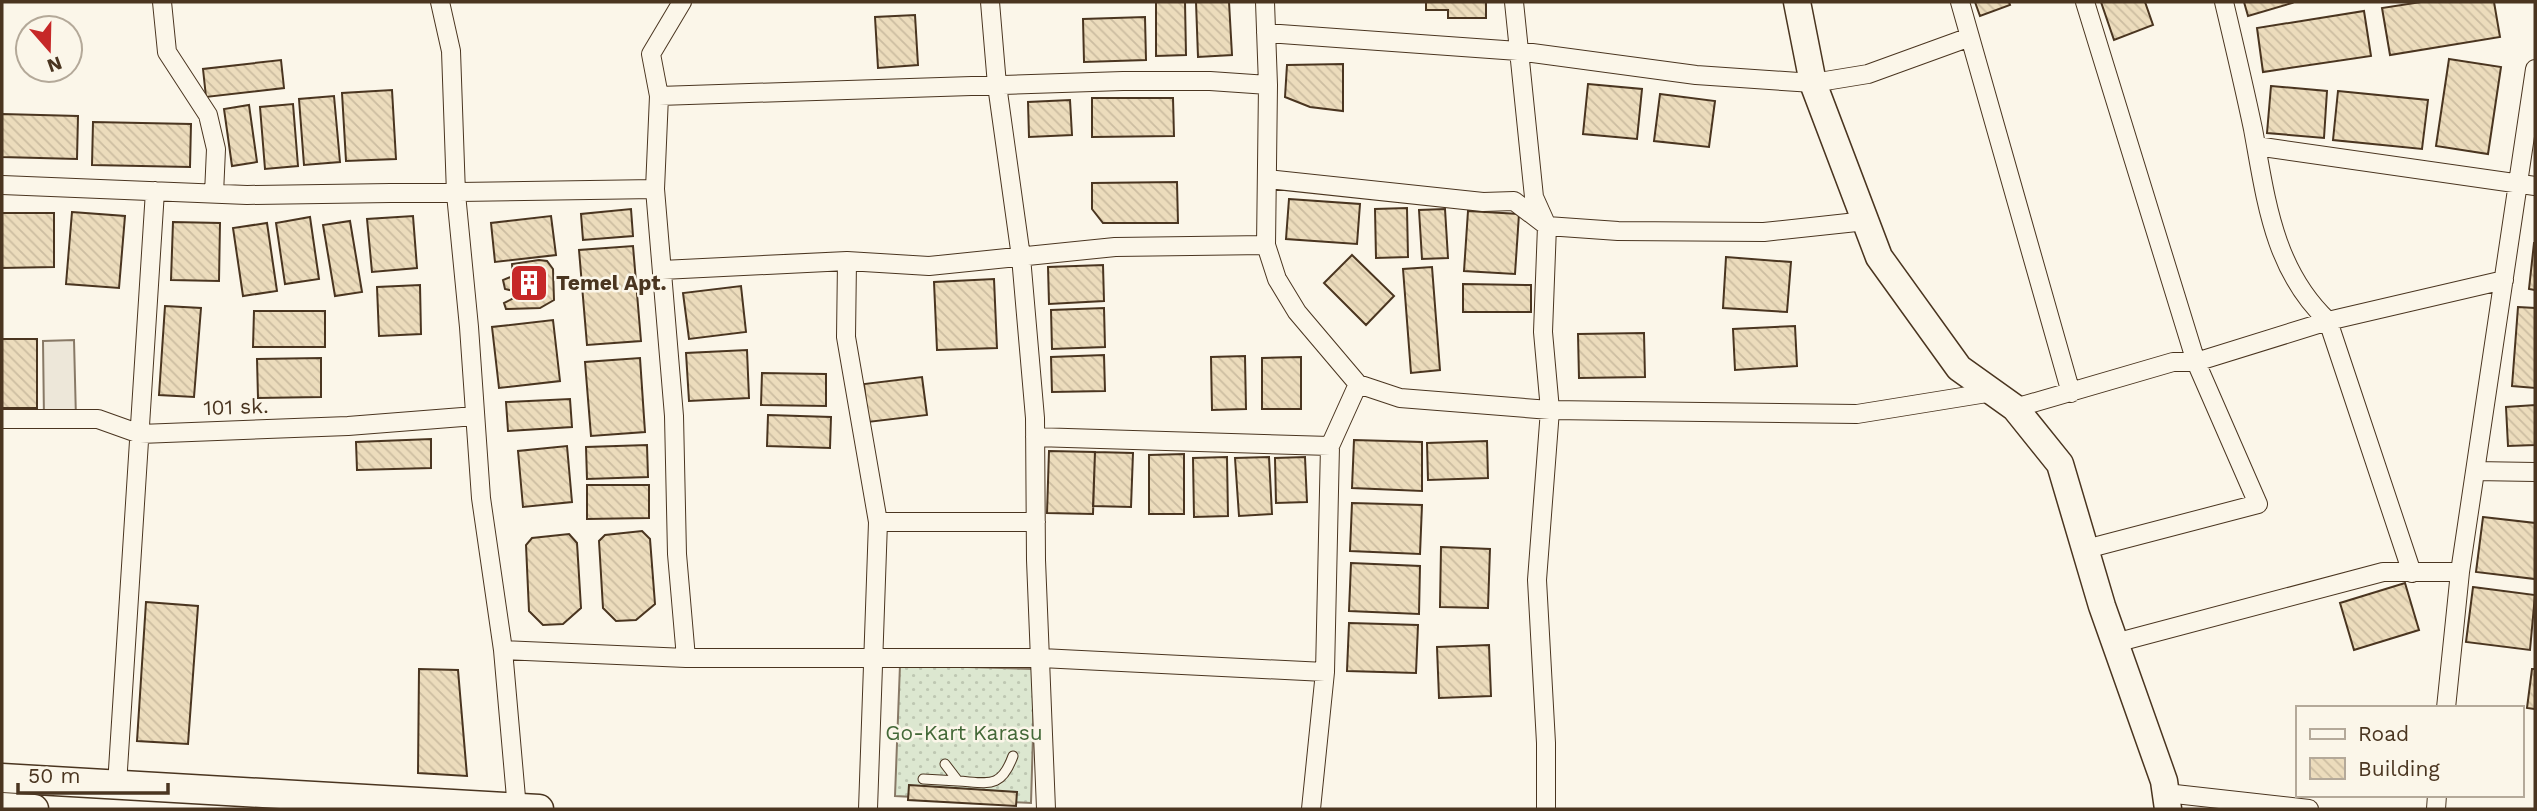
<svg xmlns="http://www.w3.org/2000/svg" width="2537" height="811" font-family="'Work Sans',sans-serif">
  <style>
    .grass { fill: url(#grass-dots); stroke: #887966; stroke-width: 2 }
    .parking { fill: #ede7d9; stroke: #887966; stroke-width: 2 }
    .building { fill: url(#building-back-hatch); stroke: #4a3520; stroke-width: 2 }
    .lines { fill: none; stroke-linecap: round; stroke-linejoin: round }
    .lane-casing { stroke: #4a3520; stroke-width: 11 }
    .street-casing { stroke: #4a3520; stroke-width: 20 }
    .secondary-casing { stroke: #4a3520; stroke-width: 29 }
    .primary-casing { stroke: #4a3520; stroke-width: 31 }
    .lane { stroke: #fbf6e9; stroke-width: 9 }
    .street { stroke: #fbf6e9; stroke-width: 18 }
    .secondary { stroke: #fbf6e9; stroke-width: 26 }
    .primary { stroke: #fbf6e9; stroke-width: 28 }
    .labels { text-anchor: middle; stroke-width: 5; stroke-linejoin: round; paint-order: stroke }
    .poi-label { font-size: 21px; font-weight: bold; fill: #4a3520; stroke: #fbf6e9; text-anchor: start }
    .street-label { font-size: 21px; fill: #4a3520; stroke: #fbf6e9 }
    .park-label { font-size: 21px; fill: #436837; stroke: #fbf6e9 }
  </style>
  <defs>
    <pattern id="grass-dots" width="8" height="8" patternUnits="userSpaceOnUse" patternTransform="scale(1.75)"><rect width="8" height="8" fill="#dce7d0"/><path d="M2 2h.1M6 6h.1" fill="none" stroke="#bec7b2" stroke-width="1.8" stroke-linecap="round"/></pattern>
    <pattern id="building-back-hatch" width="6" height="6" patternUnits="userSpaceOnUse" patternTransform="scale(1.75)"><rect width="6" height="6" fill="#ecdcbc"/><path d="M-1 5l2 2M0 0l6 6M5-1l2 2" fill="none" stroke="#ccbda1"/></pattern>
  </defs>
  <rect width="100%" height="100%" fill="#fbf6e9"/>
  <path class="grass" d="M900,665l135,4 -4,134 -136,-7z"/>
  <path class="parking" d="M74,340l2,79h-32l-1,-78z"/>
  <path class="building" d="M1156,2h29l1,53 -30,1z
    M1196,2h33l3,53 -34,2z
    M1426,2h60v16h-38v-8h-22z
    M1975,2h34l1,3 -30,11z
    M2101,2h44l8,23 -39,15z
    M2244,2h47l1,1 -44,13z
    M2421,2h73l6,35 -110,18 -8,-47z
    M2364,11l7,45 -108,16 -6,-44z
    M915,15l3,50 -40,3 -3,-51z
    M1145,17l1,43 -62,2 -1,-43z
    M2449,59l52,8 -13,87 -52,-8z
    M281,60l3,28 -78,9 -3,-28z
    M1343,64v47l-33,-4 -25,-10 2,-32z
    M1588,84l54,5 -5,50 -54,-5z
    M2271,86l56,5 -3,47 -57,-5z
    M392,90l4,69 -50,2 -4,-68z
    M2338,91l90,9 -6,49 -89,-9z
    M1660,94l55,7 -6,46 -55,-6z
    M334,96l6,66 -36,3 -5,-66z
    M1092,98h81l1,38 -82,1z
    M1070,100l2,35 -43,2 -1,-35z
    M293,104l5,62 -33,3 -5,-62z
    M249,105l8,57 -25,4 -8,-57z
    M2,114l76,2 -1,43 -75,-2z
    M93,122l98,2 -1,43 -98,-2z
    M1177,182l1,41h-75l-11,-14v-26z
    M1289,199l71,5 -3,40 -71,-5z
    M1407,208l1,49 -32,1 -1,-49z
    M631,209l2,27 -50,4 -2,-26z
    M1445,209l3,49 -26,1 -3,-49z
    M1468,211l51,3 -4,60 -51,-3z
    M72,212l53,4 -6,72 -53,-4z
    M2,213h52v54l-52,1z
    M413,216l4,52 -45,4 -5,-53z
    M551,216l5,39 -61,7 -4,-39z
    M310,217l9,62 -34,5 -9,-61z
    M350,221l12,71 -27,4 -12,-71z
    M173,222l47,1 -1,58 -48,-1z
    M267,223l10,68 -34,5 -10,-68z
    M2534,243h1v47l-6,-1z
    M633,246l8,95 -54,4 -8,-95z
    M1352,255l42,41 -28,29 -42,-42z
    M1726,257l65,5 -4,50 -64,-4z
    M539,260l8,1 6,8 1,31 -14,8 -34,1 -2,-6 10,-5v-7l-9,-2 -2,-9 10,-4 -1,-12z
    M1103,265l1,36 -55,3 -1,-37z
    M1432,267l8,103 -29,3 -8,-104z
    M994,279l3,69 -60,2 -3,-68z
    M1463,284l68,1v27h-68z
    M420,285l1,49 -42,2 -2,-49z
    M741,286l5,46 -57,7 -6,-46z
    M165,306l36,2 -7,89 -35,-2z
    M2518,307l17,1v80l-23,-2z
    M1104,308l1,39 -53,2 -1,-39z
    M254,311h71v36h-72z
    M553,320l7,61 -61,7 -7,-61z
    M1795,326l2,40 -62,4 -2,-41z
    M1644,333l1,44 -66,1 -1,-44z
    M2,339h35v69h-35z
    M747,350l2,48 -60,3 -3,-48z
    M1104,355l1,36 -53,1 -1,-35z
    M1245,356l1,53 -34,1 -1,-53z
    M1301,357v52h-39v-51z
    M321,358v39l-63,1 -1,-39z
    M640,358l5,74 -54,4 -6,-74z
    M762,373l64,1v32l-65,-1z
    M922,377l5,38 -59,7 -4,-38z
    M570,399l2,28 -64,4 -2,-29z
    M2535,405v40l-27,1 -2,-39z
    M768,415l63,2 -1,31 -63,-2z
    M431,439v29l-74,2 -1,-28z
    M1354,440l68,2v49l-70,-3z
    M1487,441l1,37 -60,2 -1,-37z
    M647,445l1,32 -61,2 -1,-32z
    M567,446l5,56 -49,5 -5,-56z
    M1049,451l46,1 -2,62 -46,-1z
    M1095,452l38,1 -2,54 -38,-1z
    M1184,454v60h-35v-59z
    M1227,457l1,59 -34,1 -1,-59z
    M1269,457l3,57 -33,2 -4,-58z
    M1305,457l2,45 -31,1 -1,-45z
    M587,485h62v33l-62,1z
    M1352,503l70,2 -2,49 -70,-3z
    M2483,517l52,6v56l-59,-7z
    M642,531l8,8 5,65 -19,16 -20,1 -13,-13 -4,-67 6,-6z
    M569,534l8,9 4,65 -18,16 -20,1 -14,-14 -3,-66 6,-7z
    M1441,547l49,2 -2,59 -48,-1z
    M1351,563l69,3 -1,48 -70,-3z
    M2405,583l14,47 -65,20 -14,-47z
    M2473,587l62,8 -5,55 -64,-8z
    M146,602l52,4 -10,138 -51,-3z
    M1349,623l69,2 -2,48 -69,-2z
    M1489,645l2,51 -52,2 -2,-51z
    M419,669l39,1 9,106 -49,-3z
    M2532,669h3v40l-8,-1z
    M909,785l108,7 -1,14 -108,-6z"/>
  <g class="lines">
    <defs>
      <path id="lane" d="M945,764l13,17c31,2 43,8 55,-25
        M923,779l35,2"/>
      <path id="street" d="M162,2l5,50 41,63 8,34 -2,45
        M440,2l11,49 5,143 13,133 12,171 22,152 14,159
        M682,2l-31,52 8,42 -4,93 19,227 3,138 9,104
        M990,2l7,83 24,172 14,161 1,142 10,249
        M1265,2l3,83 -2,160 11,34 20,33 61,72 42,14 150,12 307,4 136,-22
        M1514,2l20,195 13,29 -4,106 7,78 -13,170 9,163v66
        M1960,2l111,391
        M2085,2l111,360 62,142 -172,45
        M2224,2c10,42 20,84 29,127 13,70 20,140 75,192l84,252
        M1266,33l252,18 178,24 117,8 55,-9 102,-37
        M659,96l464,-15h87l58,4
        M2256,146l279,40
        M1267,179l216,23 31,-1 33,25 71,5 146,1 102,-11
        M2,185l245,10 408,-6
        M847,261l-1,76 32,185
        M662,270l185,-9 82,5 186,-19 151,-2
        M2015,408l158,-46h23l132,-41 176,-41
        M2,419h96l42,15 208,-8 127,-10
        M1035,437l295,9
        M2475,471l60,1
        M2115,643l268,-71h77
        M503,650l183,8h355l284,14
        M2446,708l14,-136 75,-503
        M117,785l38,-594
        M2166,793l143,16
        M868,809l10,-287h158
        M1311,809l14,-137 5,-226 28,-62
        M2436,809l1,-14"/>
      <path id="secondary" d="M1797,2l16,81 66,174 80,111 56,40 45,56 42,142 62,175 4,28"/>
      <path id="primary" d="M2,778l537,31
        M2,807l32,2"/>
    </defs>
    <use href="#lane" class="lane-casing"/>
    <use href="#street" class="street-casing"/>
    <use href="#secondary" class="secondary-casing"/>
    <use href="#primary" class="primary-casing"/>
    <use href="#lane" class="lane"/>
    <use href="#street" class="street"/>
    <use href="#secondary" class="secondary"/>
    <use href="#primary" class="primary"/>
  </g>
  <defs>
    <symbol id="building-square" viewBox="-11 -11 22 22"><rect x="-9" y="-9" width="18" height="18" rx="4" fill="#c62828" stroke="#fbf6e9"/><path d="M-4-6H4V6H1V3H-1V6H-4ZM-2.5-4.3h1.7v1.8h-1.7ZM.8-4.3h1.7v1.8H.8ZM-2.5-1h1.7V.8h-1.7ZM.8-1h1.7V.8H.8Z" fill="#fff"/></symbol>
  </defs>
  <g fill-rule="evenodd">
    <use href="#building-square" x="507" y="261" width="44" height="44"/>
  </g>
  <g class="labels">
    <g class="poi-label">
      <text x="556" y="290">Temel Apt.</text>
    </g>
    <g class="street-label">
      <text transform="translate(236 407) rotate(-2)" y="7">101 sk.</text>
    </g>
    <g class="park-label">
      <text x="964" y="740">Go-Kart Karasu</text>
    </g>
  </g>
  <rect width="2537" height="811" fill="none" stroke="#4a3520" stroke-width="7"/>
  <rect x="2296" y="706" width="228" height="91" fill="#fbf6e9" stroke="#b4a999" stroke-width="2"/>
  <rect x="2310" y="729" width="35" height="10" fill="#fbf6e9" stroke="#b4a999" stroke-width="2"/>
  <text x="2358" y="741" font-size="21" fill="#4a3520">Road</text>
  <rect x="2310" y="758" width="35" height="21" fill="url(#building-back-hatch)" stroke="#b4a999" stroke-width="2"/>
  <text x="2358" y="776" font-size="21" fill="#4a3520">Building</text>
  <g transform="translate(49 49) rotate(160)"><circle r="33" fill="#fbf6e9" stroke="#b4a999" stroke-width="2"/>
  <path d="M0-5L12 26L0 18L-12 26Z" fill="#c62828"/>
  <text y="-10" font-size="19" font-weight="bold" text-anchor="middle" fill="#4a3520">N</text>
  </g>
  <path d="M18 783v10h150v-10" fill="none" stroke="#4a3520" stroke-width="3.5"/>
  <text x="28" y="783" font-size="21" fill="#4a3520" stroke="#fbf6e9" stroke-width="5" paint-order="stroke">50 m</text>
</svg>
